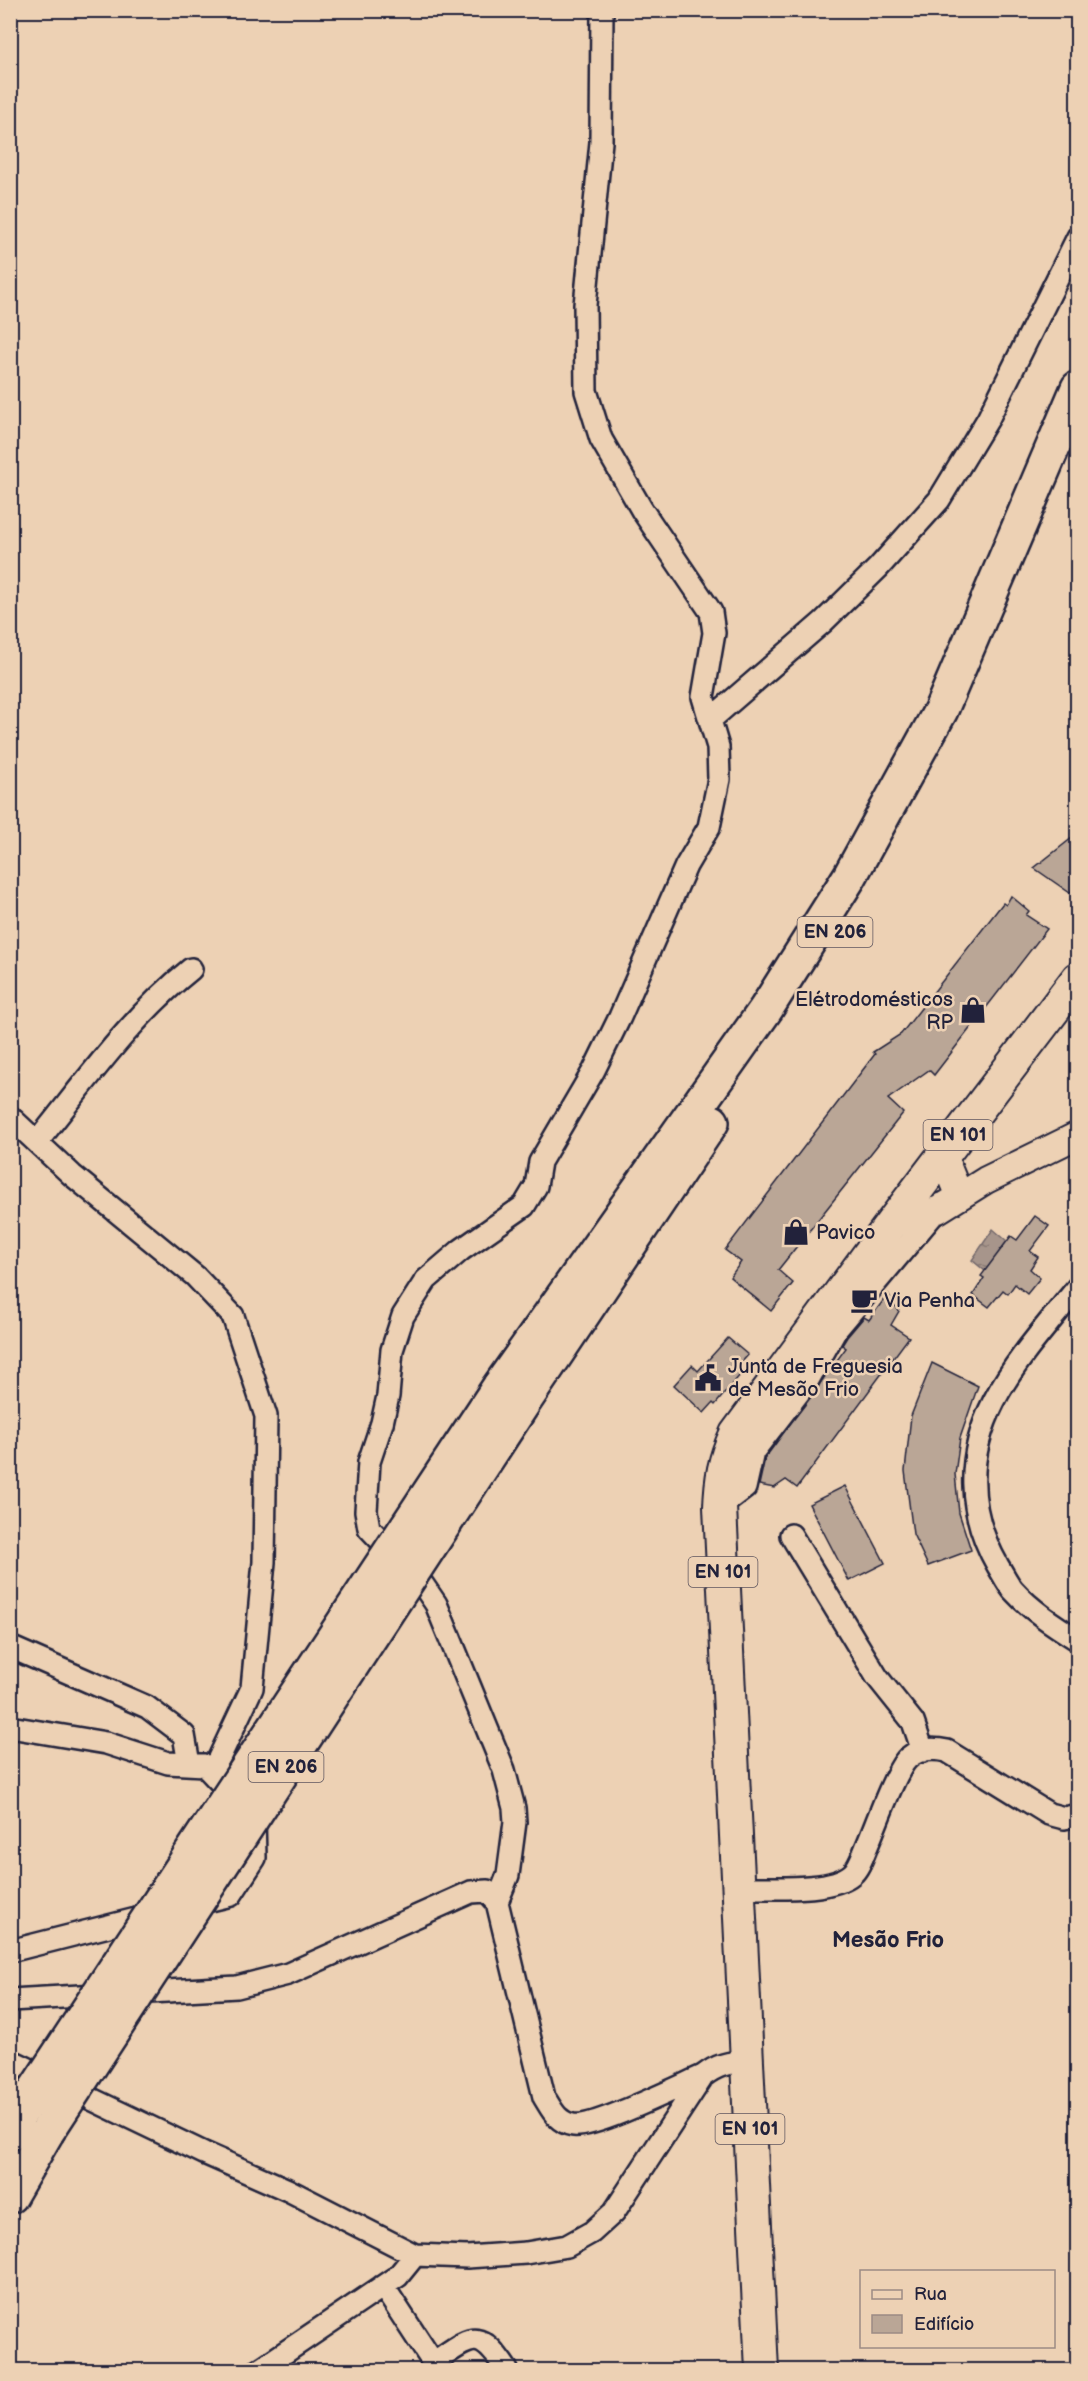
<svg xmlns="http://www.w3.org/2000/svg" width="1088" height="2381" font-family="'Balsamiq Sans',sans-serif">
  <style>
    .water { fill: url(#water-ripples); stroke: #72676b; stroke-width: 1.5 }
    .building { fill: #baa696; stroke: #22223b; stroke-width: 1.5 }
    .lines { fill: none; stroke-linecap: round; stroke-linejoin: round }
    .minor-casing { stroke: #22223b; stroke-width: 26 }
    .tertiary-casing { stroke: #22223b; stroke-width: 30 }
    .primary-casing { stroke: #22223b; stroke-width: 36 }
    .trunk-casing { stroke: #22223b; stroke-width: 38 }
    .minor { stroke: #edd1b4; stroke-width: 21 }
    .tertiary { stroke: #edd1b4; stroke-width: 26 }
    .primary { stroke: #edd1b4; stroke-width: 32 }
    .trunk { stroke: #edd1b4; stroke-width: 33 }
    .trunk-bridge-casing { stroke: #22223b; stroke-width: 38; stroke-linecap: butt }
    .trunk-bridge { stroke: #edd1b4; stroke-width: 33 }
    .labels { text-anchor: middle; stroke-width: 5; stroke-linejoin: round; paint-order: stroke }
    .shield { fill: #edd1b4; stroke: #5f565f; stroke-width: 1.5 }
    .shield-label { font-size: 18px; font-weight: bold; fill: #22223b }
    .poi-label { font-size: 20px; fill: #22223b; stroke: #edd1b4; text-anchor: start }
    .quarter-label { font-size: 22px; font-weight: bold; fill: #22223b; stroke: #edd1b4 }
  </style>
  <defs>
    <pattern id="water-ripples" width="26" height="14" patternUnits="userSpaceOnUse" patternTransform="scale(1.5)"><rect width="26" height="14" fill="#a7958b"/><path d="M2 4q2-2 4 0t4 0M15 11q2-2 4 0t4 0" fill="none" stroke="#887973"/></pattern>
  </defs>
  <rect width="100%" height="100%" fill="#edd1b4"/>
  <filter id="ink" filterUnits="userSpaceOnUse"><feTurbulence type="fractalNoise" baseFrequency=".0167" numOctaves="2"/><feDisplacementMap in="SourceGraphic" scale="12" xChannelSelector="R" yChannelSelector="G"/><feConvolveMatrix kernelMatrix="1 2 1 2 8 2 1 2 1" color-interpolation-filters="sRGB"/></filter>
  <g filter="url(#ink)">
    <path class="water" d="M993,1229l14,12 -22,30 -13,-11z"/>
    <path class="building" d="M1077,834v49l-7,10 -36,-25z
      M1011,896l18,15 -3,4 21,14 -113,146 -5,-5 -41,29 15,14 -125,157 15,13 -22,28 -41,-34 11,-15 -16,-12 150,-196 -2,-2 28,-18 102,-131 3,2z
      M1035,1216l14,10 -19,25 8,6 -8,12 10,9 -13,16 -12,-10 -7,10 -5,-4 -14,17 -16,-12 11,-17 -3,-2 30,-40 6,4z
      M888,1294l11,17 -8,14 18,12 -112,151 -11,-8 -12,8 -15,-3 6,-27 81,-110 -4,-3 5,-8 17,-20 5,3z
      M728,1338l20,17 -8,9 5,5 -30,36 -2,-2 -9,10 -30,-28 18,-20 6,6z
      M932,1363l46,23 -18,52 -5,36 4,39 12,37 -43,16 -15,-32 -8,-63 6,-55z
      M845,1486l40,77 -36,18 -40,-77z"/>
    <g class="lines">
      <defs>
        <path id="minor" d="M710,720l113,-98 55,-54 61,-68 49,-81 90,-182
          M10,1117l62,58 123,101 38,40 33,100 -2,146 -12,126 -40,85
          M37,1142c48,-59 94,-125 154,-173
          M1078,1287c-29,36 -63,73 -84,114 -28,55 -27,111 4,165 5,8 9,17 15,24 18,20 41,35 65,50
          M720,1507l25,-19 8,-36 54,-70 29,-52 106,-126
          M791,1535l86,142 36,45 10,29
          M10,1647l137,60 37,28 5,29
          M10,1727l96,16 62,20 36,2 17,18
          M738,1888c30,-1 92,5 114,-14 7,-6 11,-19 15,-28 8,-18 28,-76 41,-88 11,-10 26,-10 39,-7l102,63 15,4 14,-3
          M497,1902l11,-27 7,-53 -1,-14 -10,-38 -68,-166 -13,-19 -54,-57 -3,-17 3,-49 13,-39 6,-27 4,-46 11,-34 23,-36 35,-30 63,-44 12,-20 4,-24 54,-92 26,-53 66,-151 23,-39 10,-48 -1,-32 -15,-50 11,-64 -3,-21 -69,-102 -41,-71 -15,-48 -1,-86 16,-163 1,-132
          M194,1904l37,-9 24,-37 -1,-42
          M10,1951l142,-36
          M10,2000l227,-13 51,-13 183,-82 16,-1 10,11 47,195c8,13 13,25 29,28 20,4 107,-39 130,-49
          M10,2060l194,93 84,37 127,65 52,2 59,-4 41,-7 25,-14 22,-20 89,-136c14,-11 26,-14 44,-14
          M383,2286l55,84
          M433,2363c40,-27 45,-36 74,7
          M259,2370l139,-94 17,-21"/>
        <path id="tertiary" d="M943,1155l13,32
          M894,1220l44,-10 48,-30 92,-45"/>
        <path id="primary" d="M762,2370l-42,-863c1,-28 4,-47 16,-73l158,-214 184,-242"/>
        <path id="trunk" d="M499,1387l267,-378 84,-133 91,-166 137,-322
          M524,1402l188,-280
          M10,2133l10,-20
          M10,2196l37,-64"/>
      </defs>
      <use href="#minor" class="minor-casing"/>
      <use href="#tertiary" class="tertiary-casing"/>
      <use href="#primary" class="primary-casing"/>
      <use href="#trunk" class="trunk-casing"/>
      <use href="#minor" class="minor"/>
      <use href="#tertiary" class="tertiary"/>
      <use href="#primary" class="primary"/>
      <use href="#trunk" class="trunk"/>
      <defs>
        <path id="trunk-bridge" d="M20,2113l479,-726
          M47,2132l477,-730"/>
      </defs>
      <use href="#trunk-bridge" class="trunk-bridge-casing"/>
      <use href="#trunk-bridge" class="trunk-bridge"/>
    </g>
  </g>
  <defs>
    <symbol id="shop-bare" viewBox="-9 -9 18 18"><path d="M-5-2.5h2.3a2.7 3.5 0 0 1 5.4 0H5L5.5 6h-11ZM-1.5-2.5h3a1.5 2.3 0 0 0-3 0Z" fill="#22223b" stroke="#edd1b4" stroke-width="2.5" paint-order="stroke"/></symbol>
    <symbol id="cafe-bare" viewBox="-9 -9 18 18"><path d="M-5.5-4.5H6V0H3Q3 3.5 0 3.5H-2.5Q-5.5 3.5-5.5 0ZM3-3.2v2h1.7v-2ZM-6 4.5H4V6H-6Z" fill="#22223b" stroke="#edd1b4" stroke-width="2.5" paint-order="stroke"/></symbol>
    <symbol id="civic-bare" viewBox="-9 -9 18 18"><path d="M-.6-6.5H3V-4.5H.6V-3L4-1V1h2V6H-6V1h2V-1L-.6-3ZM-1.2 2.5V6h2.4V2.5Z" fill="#22223b" stroke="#edd1b4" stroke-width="2.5" paint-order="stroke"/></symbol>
  </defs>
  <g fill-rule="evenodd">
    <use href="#shop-bare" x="954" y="991" width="38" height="38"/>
    <use href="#shop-bare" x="777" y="1213" width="38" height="38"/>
    <use href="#cafe-bare" x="845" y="1281" width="38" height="38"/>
    <use href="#civic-bare" x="689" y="1359" width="38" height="38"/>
  </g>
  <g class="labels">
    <g class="shield">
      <rect x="797.5" y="917" width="75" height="30" rx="4.5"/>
      <rect x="923.5" y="1120" width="69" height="30" rx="4.5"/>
      <rect x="688.5" y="1557" width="69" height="30" rx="4.5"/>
      <rect x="248.5" y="1752" width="75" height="30" rx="4.5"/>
      <rect x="715.5" y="2114" width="69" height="30" rx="4.5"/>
    </g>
    <g class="shield-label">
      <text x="835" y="938">EN 206</text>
      <text x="958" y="1141">EN 101</text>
      <text x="723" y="1578">EN 101</text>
      <text x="286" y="1773">EN 206</text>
      <text x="750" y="2135">EN 101</text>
    </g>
    <g class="poi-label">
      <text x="953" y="1006" text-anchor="end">Elétrodomésticos<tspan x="953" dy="23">RP</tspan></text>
      <text x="816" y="1239">Pavico</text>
      <text x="884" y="1307">Via Penha</text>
      <text x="728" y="1373">Junta de Freguesia<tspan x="728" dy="23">de Mesão Frio</tspan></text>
    </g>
    <g class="quarter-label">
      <text x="888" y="1947">Mesão Frio</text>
    </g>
  </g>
  <rect width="1088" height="2381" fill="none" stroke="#edd1b4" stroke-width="36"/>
  <rect x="18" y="18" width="1052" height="2345" fill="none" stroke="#22223b" stroke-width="2" filter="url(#ink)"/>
  <rect x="860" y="2270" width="195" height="78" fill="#edd1b4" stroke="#9c8b84" stroke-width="1.5"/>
  <rect x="872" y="2290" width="30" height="9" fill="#edd1b4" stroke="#9c8b84" stroke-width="1.5"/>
  <text x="914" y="2300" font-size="18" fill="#22223b">Rua</text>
  <rect x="872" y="2315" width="30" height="18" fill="#baa696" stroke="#9c8b84" stroke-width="1.5"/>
  <text x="914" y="2330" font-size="18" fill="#22223b">Edifício</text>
</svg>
